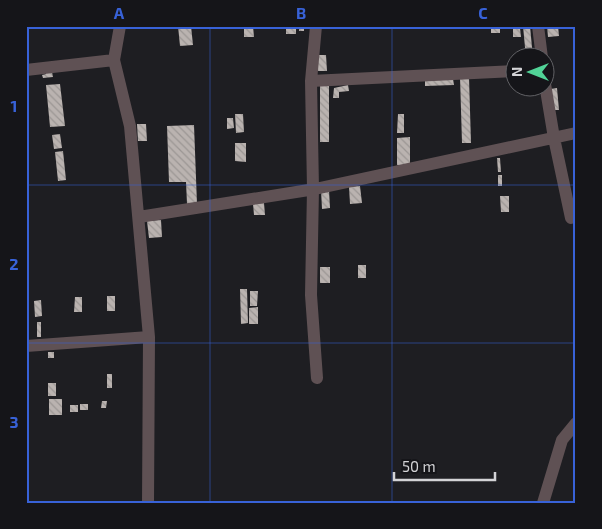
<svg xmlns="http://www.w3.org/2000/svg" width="602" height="529" font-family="'Exo 2',sans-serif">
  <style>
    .building { fill: url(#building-back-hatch) }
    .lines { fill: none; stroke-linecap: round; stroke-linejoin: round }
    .minor { stroke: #5f5154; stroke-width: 12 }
    .grid { fill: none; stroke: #3862d8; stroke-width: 1; stroke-opacity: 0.55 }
    .neatline { fill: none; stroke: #3862d8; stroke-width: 2 }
    .grid-label { font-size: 16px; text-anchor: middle; font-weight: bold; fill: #3862d8 }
  </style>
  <defs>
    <pattern id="building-back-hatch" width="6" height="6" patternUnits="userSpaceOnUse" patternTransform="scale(1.25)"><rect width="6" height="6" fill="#bab3b0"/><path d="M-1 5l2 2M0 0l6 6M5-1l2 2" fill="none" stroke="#9b9694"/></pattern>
  </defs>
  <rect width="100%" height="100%" fill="#1e1e22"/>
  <path class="building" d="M178,26h13l2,19 -13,1z
    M244,26h9l1,11h-10z
    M286,26h10v8h-10z
    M299,26h5v5h-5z
    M399,26h15v3l-15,-1z
    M523,26h7l3,32h-7z
    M547,26h11l1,10 -11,1z
    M491,27h9v6h-9z
    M513,28h7l1,9h-8z
    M317,55h9l1,16h-9z
    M46,72h6l1,5 -10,1 -1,-3 4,-1z
    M460,77h9l2,66h-9z
    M453,79l1,6 -29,1v-6z
    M60,84l5,42 -15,1 -4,-42z
    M348,85l1,6 -10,1v6h-6l1,-10z
    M320,86h9v56h-9z
    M557,88l2,22h-7l-2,-21z
    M235,114h8l1,18 -8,1z
    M398,114h6v19h-7z
    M227,118h6l1,10 -7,1z
    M137,124h9l1,17h-9z
    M194,125l3,79h-10l-1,-22h-17l-2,-56z
    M60,134l2,14 -8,1 -2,-14z
    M410,137v28h-13v-27z
    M235,143h11v19l-11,-1z
    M63,151l3,29 -8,1 -3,-29z
    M497,158h3l1,14h-3z
    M498,175h4v11h-4z
    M360,186l2,17 -12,1 -1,-17z
    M321,190h8l1,18 -8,1z
    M500,196h9v16h-8z
    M264,203l1,12h-11l-1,-11z
    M161,220l1,17 -13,1 -2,-17z
    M358,265h8v13h-8z
    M320,267h10v16h-10z
    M240,289h7l1,34 -7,1z
    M250,291h8l-1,15h-7z
    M107,296h8v15h-8z
    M75,297h7v15h-8z
    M41,300l1,16 -7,1 -1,-16z
    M258,307v17h-9v-16z
    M37,322h4v15h-4z
    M48,352h6v6h-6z
    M107,374h5v14h-5z
    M48,383h8v13h-8z
    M49,399h13v16h-13z
    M102,401h5l-1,7h-5z
    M80,404h8v6h-8z
    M70,405h8v7h-8z"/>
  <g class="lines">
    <path class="minor" d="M120,26l-6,34 16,66 19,211 -1,166
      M316,26l-5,55 2,108 -2,106 6,83
      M538,26l4,32
      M26,70l88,-10
      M544,78l10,60 17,80
      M311,81l203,-10
      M139,217l176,-28 261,-56
      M26,346l123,-9
      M543,503l19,-63 14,-17"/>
  </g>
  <path class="grid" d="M210,26v477M392,26v477M26,185h550M26,343h550"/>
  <rect width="602" height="529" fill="none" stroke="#151519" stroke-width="55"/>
  <g transform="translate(530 72) rotate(270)"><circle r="24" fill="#151519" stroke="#616165"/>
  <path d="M0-4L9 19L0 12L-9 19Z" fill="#51d397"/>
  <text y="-8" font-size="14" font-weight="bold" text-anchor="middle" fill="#d3d3d6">N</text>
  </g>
  <path d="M394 472v8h101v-8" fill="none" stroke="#d3d3d6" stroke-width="2.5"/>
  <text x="402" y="472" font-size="15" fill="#d3d3d6" stroke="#151519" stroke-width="4" paint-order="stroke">50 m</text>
  <rect x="28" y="28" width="546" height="474" class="neatline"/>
  <g class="grid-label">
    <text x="119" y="19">A</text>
    <text x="301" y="19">B</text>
    <text x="483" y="19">C</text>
    <text x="14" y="112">1</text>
    <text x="14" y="270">2</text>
    <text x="14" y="428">3</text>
  </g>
</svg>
